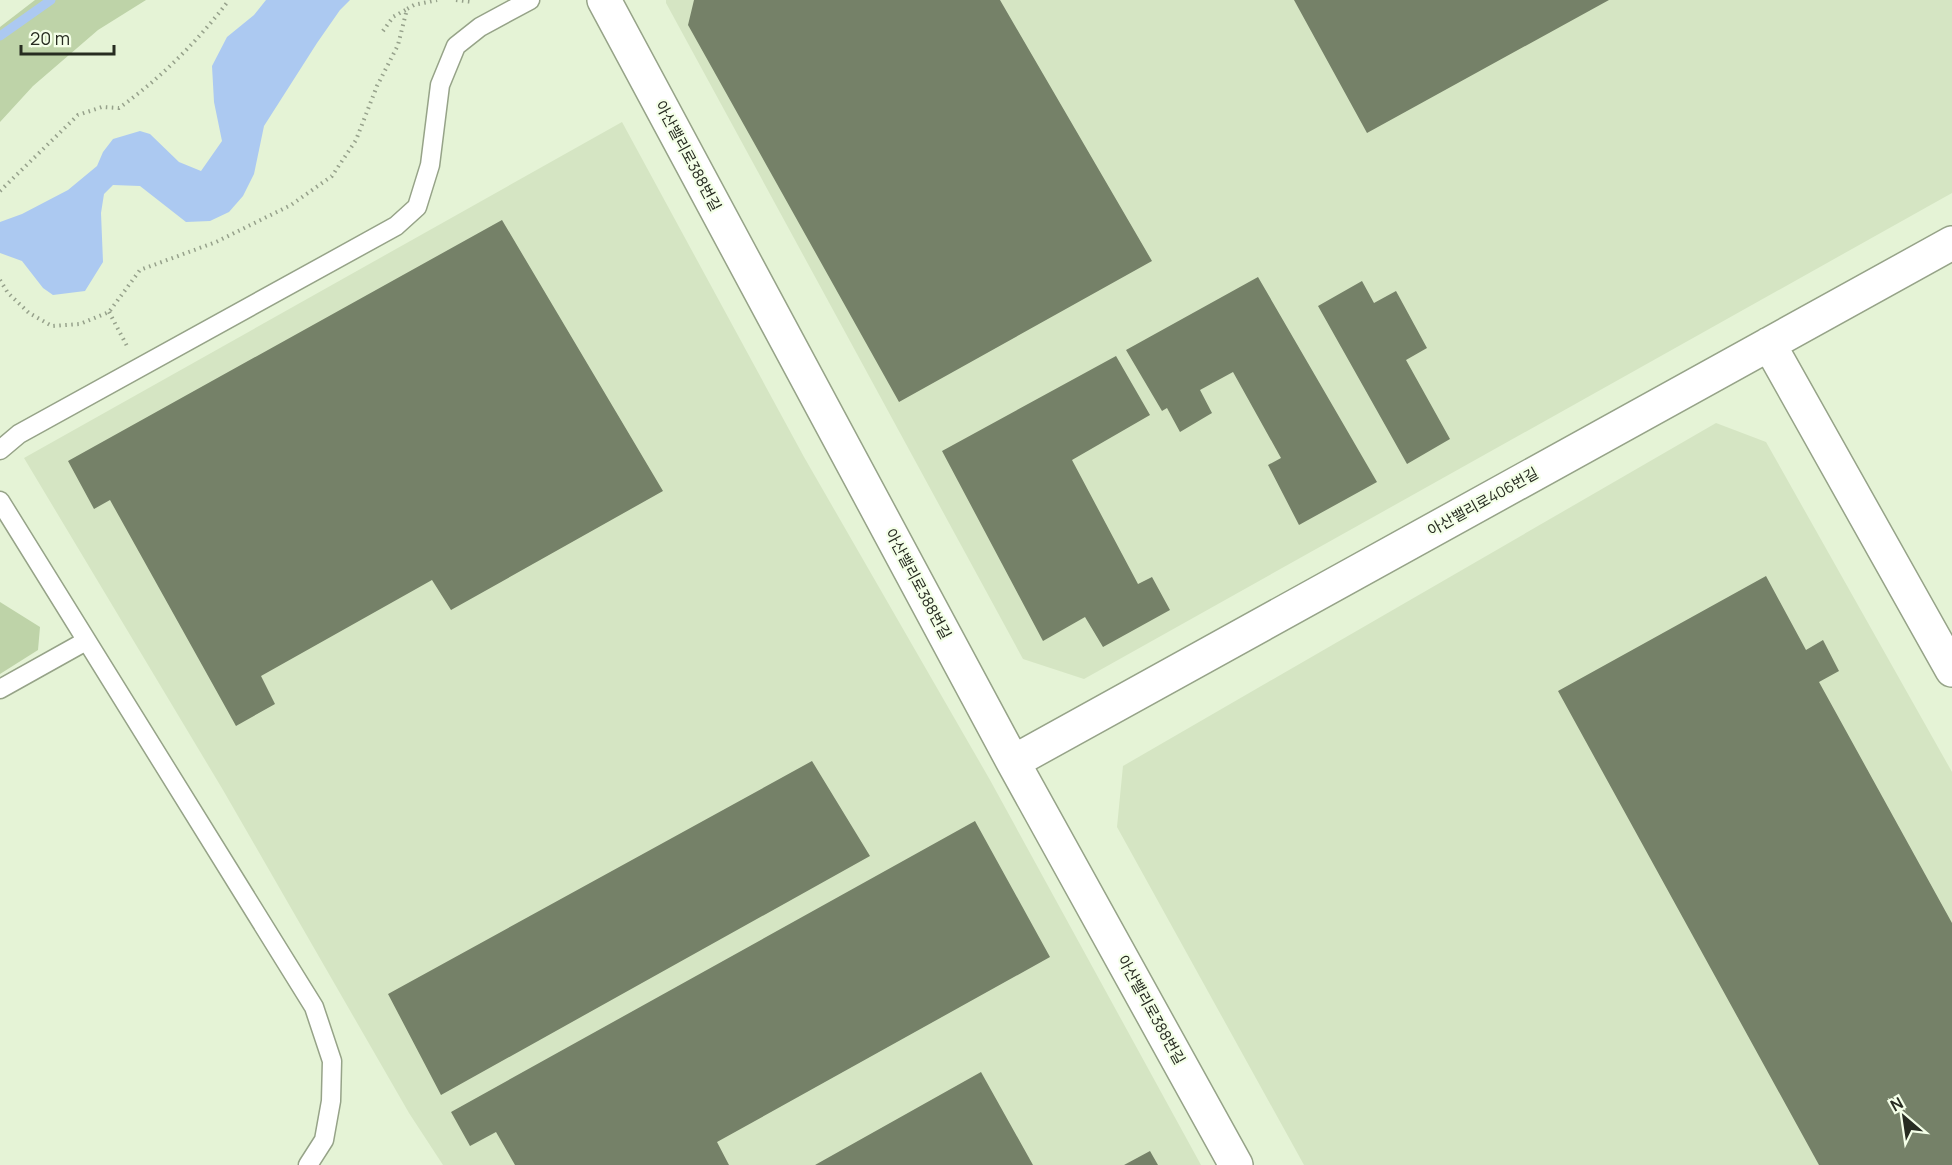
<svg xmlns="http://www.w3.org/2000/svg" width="1952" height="1165" font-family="Manrope,'Noto Sans KR',sans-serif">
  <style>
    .built { fill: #d5e5c3 }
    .green { fill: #bed3a8 }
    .water { fill: #acc9f1 }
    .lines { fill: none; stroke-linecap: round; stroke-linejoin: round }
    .stream { stroke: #acc9f1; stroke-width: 9 }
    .building { fill: #758168 }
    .lane-casing { stroke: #96a388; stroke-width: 21 }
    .secondary-casing { stroke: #96a388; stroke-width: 36 }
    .path { stroke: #96a18b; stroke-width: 4; stroke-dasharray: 1.5 4.5; stroke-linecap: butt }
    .lane { stroke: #fff; stroke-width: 18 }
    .secondary { stroke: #fff; stroke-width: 33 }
    .labels { text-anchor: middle; stroke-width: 4.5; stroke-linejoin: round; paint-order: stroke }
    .street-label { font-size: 15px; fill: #272c21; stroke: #f4ffe8 }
  </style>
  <rect width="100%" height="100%" fill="#e5f3d6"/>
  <path class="built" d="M666,0h1286v193l-868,486 -61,-20 -357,-656z
    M622,122l182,335 186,323 211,385h-758l-34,-52 -186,-323 -199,-332z
    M1716,423l50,19 186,330v393h-648l-187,-338 6,-61z"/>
  <path class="green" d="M35,0h111l-48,30 -65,56 -33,36v-95z
    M0,602l40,25 -2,23 -38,24z"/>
  <path class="water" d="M266,0h84l-10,10 -23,33 -53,83 -10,48 -11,22 -14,16 -19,9 -24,1 -46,-36 -27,-1 -9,9 -3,19 2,49 -18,29 -32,4 -10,-7 -21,-27 -22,-8v-31l22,-8 46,-24 29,-24 6,-14 10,-13 27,-8 10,3 29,28 22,9 21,-30 -8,-39 -2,-36 15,-29 27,-22z"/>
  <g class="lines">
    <path class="stream" d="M0,36l51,-36"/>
  </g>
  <path class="building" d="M694,0h306l152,261 -253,141 -211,-377z
    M1294,0h315l-242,133z
    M502,220l161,271 -212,119 -19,-30 -171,96 14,28 -39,22 -126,-226 -16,9 -26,-48z
    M1258,277l119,205 -78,43 -31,-60 13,-7 -48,-86 -33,18 12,23 -32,19 -13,-24 -5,3 -36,-61z
    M1362,281l12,22 22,-12 31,57 -21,12 44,79 -43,25 -89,-158z
    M1116,356l34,59 -78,45 66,124 14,-7 18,33 -67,37 -18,-30 -42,24 -101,-190z
    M1766,576l40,74 17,-10 16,31 -20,11 133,241v242h-133l-261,-474z
    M812,761l58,95 -429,239 -53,-101z
    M975,821l75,136 -333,185 12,23h-214l-19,-33 -26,14 -19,-34z
    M981,1072l52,93h-218z
    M1150,1151l8,14h-34z"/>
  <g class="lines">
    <defs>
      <path id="lane" d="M0,450l19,-16 377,-208 21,-19 13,-42 10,-80 16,-39 24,-19 50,-27
        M0,501l314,506 18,54 -1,40 -7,39 -16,25
        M0,689l86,-48"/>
      <path id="secondary" d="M604,0l409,762 223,403
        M1769,344l183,326
        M1013,762l939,-519"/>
    </defs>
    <use href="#lane" class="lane-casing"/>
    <use href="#secondary" class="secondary-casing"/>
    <path class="path" d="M456,0l17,2
      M383,31l10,-14 14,-8
      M0,191l78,-76 24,-8 17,1c42,-30 79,-67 110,-108
      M0,280l8,13 21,20 23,13 28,-2 29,-12 31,-42 76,-28 75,-37 41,-29 24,-36 21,-54 21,-41 9,-36 7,-4 23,-5
      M109,312l18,34"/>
    <use href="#lane" class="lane"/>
    <use href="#secondary" class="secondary"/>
  </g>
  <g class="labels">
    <g class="street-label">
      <text transform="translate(688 156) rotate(62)" y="5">아산밸리로388번길</text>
      <text transform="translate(1483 502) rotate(-29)" y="5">아산밸리로406번길</text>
      <text transform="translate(918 584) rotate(62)" y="5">아산밸리로388번길</text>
      <text transform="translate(1151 1010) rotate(61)" y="5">아산밸리로388번길</text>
    </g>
  </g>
  <g transform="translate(1904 1117) rotate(331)" stroke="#f4ffe8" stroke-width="4.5" paint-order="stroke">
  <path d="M0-4.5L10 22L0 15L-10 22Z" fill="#272c21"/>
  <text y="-9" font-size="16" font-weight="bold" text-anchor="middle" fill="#272c21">N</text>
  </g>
  <path d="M21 45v9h93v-9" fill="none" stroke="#272c21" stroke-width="3"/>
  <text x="30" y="45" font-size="18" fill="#272c21" stroke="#f4ffe8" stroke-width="4.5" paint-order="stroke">20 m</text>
</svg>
